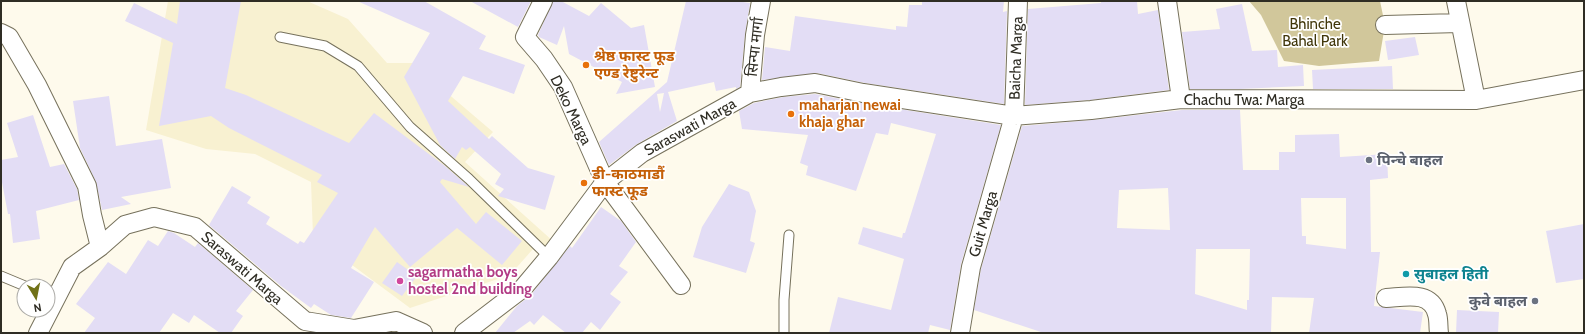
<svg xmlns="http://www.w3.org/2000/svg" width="1585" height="334" font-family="Cabin,'Noto Sans Devanagari',sans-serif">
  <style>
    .built { fill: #f8f1d1 }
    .green { fill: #d1c79b }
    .building { fill: #e3ddf5; fill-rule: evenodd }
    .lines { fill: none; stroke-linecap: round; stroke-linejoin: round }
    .service-casing { stroke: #76715c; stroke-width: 11 }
    .minor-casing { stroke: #76715c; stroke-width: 20 }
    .service { stroke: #fff; stroke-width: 9 }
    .minor { stroke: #fff; stroke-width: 18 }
    .food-dot { fill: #e8710a; stroke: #fff; stroke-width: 1.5 }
    .worship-dot { fill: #6b7280; stroke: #fff; stroke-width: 1.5 }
    .culture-dot { fill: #0f9aa8; stroke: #fff; stroke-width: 1.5 }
    .hotel-dot { fill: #d1479c; stroke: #fff; stroke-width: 1.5 }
    .labels { text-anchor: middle; stroke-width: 3.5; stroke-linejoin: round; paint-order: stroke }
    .park-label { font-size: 15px; fill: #40360a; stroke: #fff }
    .street-label { font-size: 15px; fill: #2f2d24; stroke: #fff }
    .food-label { font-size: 15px; font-weight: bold; fill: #c56008; stroke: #fff; text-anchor: start }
    .worship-label { font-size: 15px; font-weight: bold; fill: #5b616d; stroke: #fff; text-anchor: start }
    .hotel-label { font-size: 15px; font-weight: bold; fill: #b23c85; stroke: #fff; text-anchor: start }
    .culture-label { font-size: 15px; font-weight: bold; fill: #0d838f; stroke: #fff; text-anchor: start }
  </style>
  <rect width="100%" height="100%" fill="#fefaec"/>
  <path class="built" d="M168,1h139l41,18 39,44h25l81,69 -28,30 89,80 -13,15 -8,-8 -23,26 -100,33 -97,-72 -2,-54 -56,-28 -49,-5 -60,-19z"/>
  <path class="green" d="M1249,1h131l5,24 -6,36 -60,5 -35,-5 -23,-46z"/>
  <path class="building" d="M180,1h61l-16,87 21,7 103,48 25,-30 71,53 24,21 -27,-8 -2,3 36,42 10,-12 36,29 -20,24 -45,-37 -47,39 -35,-40 -24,41 23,14 -23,36 -20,-3 -17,-11 -3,4 -30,-22 -72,-61 23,-39 19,11 -4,6 23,14 -4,7 32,20 2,-3 4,2 34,-50 -21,-11 5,-7 -93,-47 -18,-12 -52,10 14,-83 -48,-22 9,-18 43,21z
    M357,1h67l62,35 -7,13 46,16 -11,29 -51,-18 -15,25 41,38 3,-3 36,32 27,8 -10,34 -47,-14 6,-7 -9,-5 6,-10 -31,-27 -4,3 -4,-3 -7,12 -15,-14 -36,-68 26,-44z
    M470,1h61l-13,26z
    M553,1h8l28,15 12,-13 30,25 13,-3 11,62 -39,7 6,-12 -53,-28 -5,-28 -7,19 -18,-8 -1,-2z
    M686,1h50l14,2 -5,31 -5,53 -4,2v-2l-20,4 -2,-9 -46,10 9,29 -40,23 -28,21 -10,-23 68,-60zM664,93l-4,19 -3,-18z
    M922,1h82l-1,11 4,-1 -3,93 -139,-21 -48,-10 -55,7 3,-33 25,4 5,-35 101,14v-4l11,1 2,-22h13z
    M1101,1h36l1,13 20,-4 11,80 -79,10 -65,5 3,-96 73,-6z
    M1242,4l10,47 25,-1 1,17 25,-2 1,21 -64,3h-50l-8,-57 38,-3 -4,-20z
    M1415,37l4,18 -31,5 -3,-19z
    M1392,66l1,23h-80l-1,-19z
    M815,94l46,9 140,22 -40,139 -11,66 -20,-5 -2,8h-99l9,-36 53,13 13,-51 -46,-15 5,-17 39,11 1,-5h2l31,-99 -45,-11 -3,12 -12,-2 -20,58 -50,-16 2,-9 -8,-3 8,-28 -66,-6 -3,-18 15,-8 29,-6z
    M109,96l7,50 46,-7 9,49 -50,9 10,7 -29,6 -6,-28 -16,-34 -7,-47z
    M1182,110h58l3,60h36v-18h16v-17l44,-1 1,23 47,-3 1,24 -18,2 1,72h9l-6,54 49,6 -3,21h-111l5,-35 -42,-1 -1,36h-227l-70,-23 7,-41 41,-143 70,-6zM1168,188l2,42 -53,-2 2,-38zM1301,198h45v51l-40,-5v-8h-4zM1196,249h54l-1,51h-2v10l-52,-16z
    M33,115l17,52 14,-3 13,25 2,11 -43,11 4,28 -27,4 -3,-29h-2l-7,-37v-17l17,-3 -11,-34z
    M729,184l20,8 7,19 -6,30 5,2 -9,30 -53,-16 9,-30z
    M601,207l20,14 15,21 -17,24 9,6 -18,22 11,8 -21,28 -9,-8 -9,11h-16l-23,-18 -9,10 -4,-4 -17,12h-18l22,-27 14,-11 39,-49 2,2z
    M1584,224v55l-28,4 -10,-52z
    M168,231l6,2 21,14 3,-4 55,47 -17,21 7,5 -12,17h-11l-26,-18 -5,8 -16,-10 -14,20h-75l11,-15 -19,-14 32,-42 18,12 22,-34 10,6z
    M397,262l20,14 -15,20 -20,-13z
    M1457,310l42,2 -1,21h-42z"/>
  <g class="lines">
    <defs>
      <path id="service" d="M280,37l45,9 33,20 52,61 59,52 80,78
        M1,276l24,10
        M784,333v-33l5,-65"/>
      <path id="minor" d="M543,1l-18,36 19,22 19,28 42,95 76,103
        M1167,1l14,98
        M1456,1l20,99
        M1385,25l74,-2
        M1,33l8,4 28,48 50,101 5,29 8,32
        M750,93l5,-58 6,-34
        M1386,298c19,-1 45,-8 51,16 2,6 1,13 2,19
        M38,333l34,-66 28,-20 25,-22 29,-8 41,10 110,94 49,8 42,-8 27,12
        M464,333l59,-45 26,-31 56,-75 37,-29 108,-60 31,-6 34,-4 48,10 151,23 77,-6 90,-11 295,1 108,-20
        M960,333l11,-66 43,-151 4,-115"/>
    </defs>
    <use href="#service" class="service-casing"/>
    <use href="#minor" class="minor-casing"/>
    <use href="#service" class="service"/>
    <use href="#minor" class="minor"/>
  </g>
  <g class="food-dot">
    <circle cx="586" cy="65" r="4"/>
    <circle cx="791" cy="114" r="4"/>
    <circle cx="584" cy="183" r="4"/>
  </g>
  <g class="worship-dot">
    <circle cx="1369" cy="160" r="4"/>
    <circle cx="1535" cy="301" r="4"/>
  </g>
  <circle class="culture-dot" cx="1406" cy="274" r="4"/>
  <circle class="hotel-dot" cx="400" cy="281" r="4"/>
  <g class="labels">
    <g class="park-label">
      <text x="1315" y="29">Bhinche<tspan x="1315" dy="17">Bahal Park</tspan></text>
    </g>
    <g class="street-label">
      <text transform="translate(755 47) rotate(-84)" y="5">सिन्पा मार्गा</text>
      <text transform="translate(1016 58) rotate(-88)" y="5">Baicha Marga</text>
      <text x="1244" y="105">Chachu Twa: Marga</text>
      <text transform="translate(571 110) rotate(64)" y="5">Deko Marga</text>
      <text transform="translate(690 127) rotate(-29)" y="5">Saraswati Marga</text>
      <text transform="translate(983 224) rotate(-74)" y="5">Guit Marga</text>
      <text transform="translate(242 268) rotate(41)" y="5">Saraswati Marga</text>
    </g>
    <g class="food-label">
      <text x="594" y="61">श्रेष्ठ फास्ट फूड<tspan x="594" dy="17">एण्ड रेष्टुरेन्ट</tspan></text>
      <text x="799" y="110">maharjan newai<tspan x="799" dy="17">khaja ghar</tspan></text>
      <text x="592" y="179">डी-काठमाडौं<tspan x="592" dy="17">फास्ट फूड</tspan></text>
    </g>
    <g class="worship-label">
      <text x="1377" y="165">पिन्चे बाहल</text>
      <text x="1527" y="306" text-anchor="end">कुवे बाहल</text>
    </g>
    <g class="hotel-label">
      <text x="408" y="277">sagarmatha boys<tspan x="408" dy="17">hostel 2nd building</tspan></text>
    </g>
    <g class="culture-label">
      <text x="1414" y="279">सुबाहल हिती</text>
    </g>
  </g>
  <rect width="1585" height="334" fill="none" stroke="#2f2d24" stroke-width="4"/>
  <g transform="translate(36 298) rotate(170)"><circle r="19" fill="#ffffff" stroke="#acaba7"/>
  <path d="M0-3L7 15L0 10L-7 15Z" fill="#717218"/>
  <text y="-6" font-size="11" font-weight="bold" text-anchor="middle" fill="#2f2d24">N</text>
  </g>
</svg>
